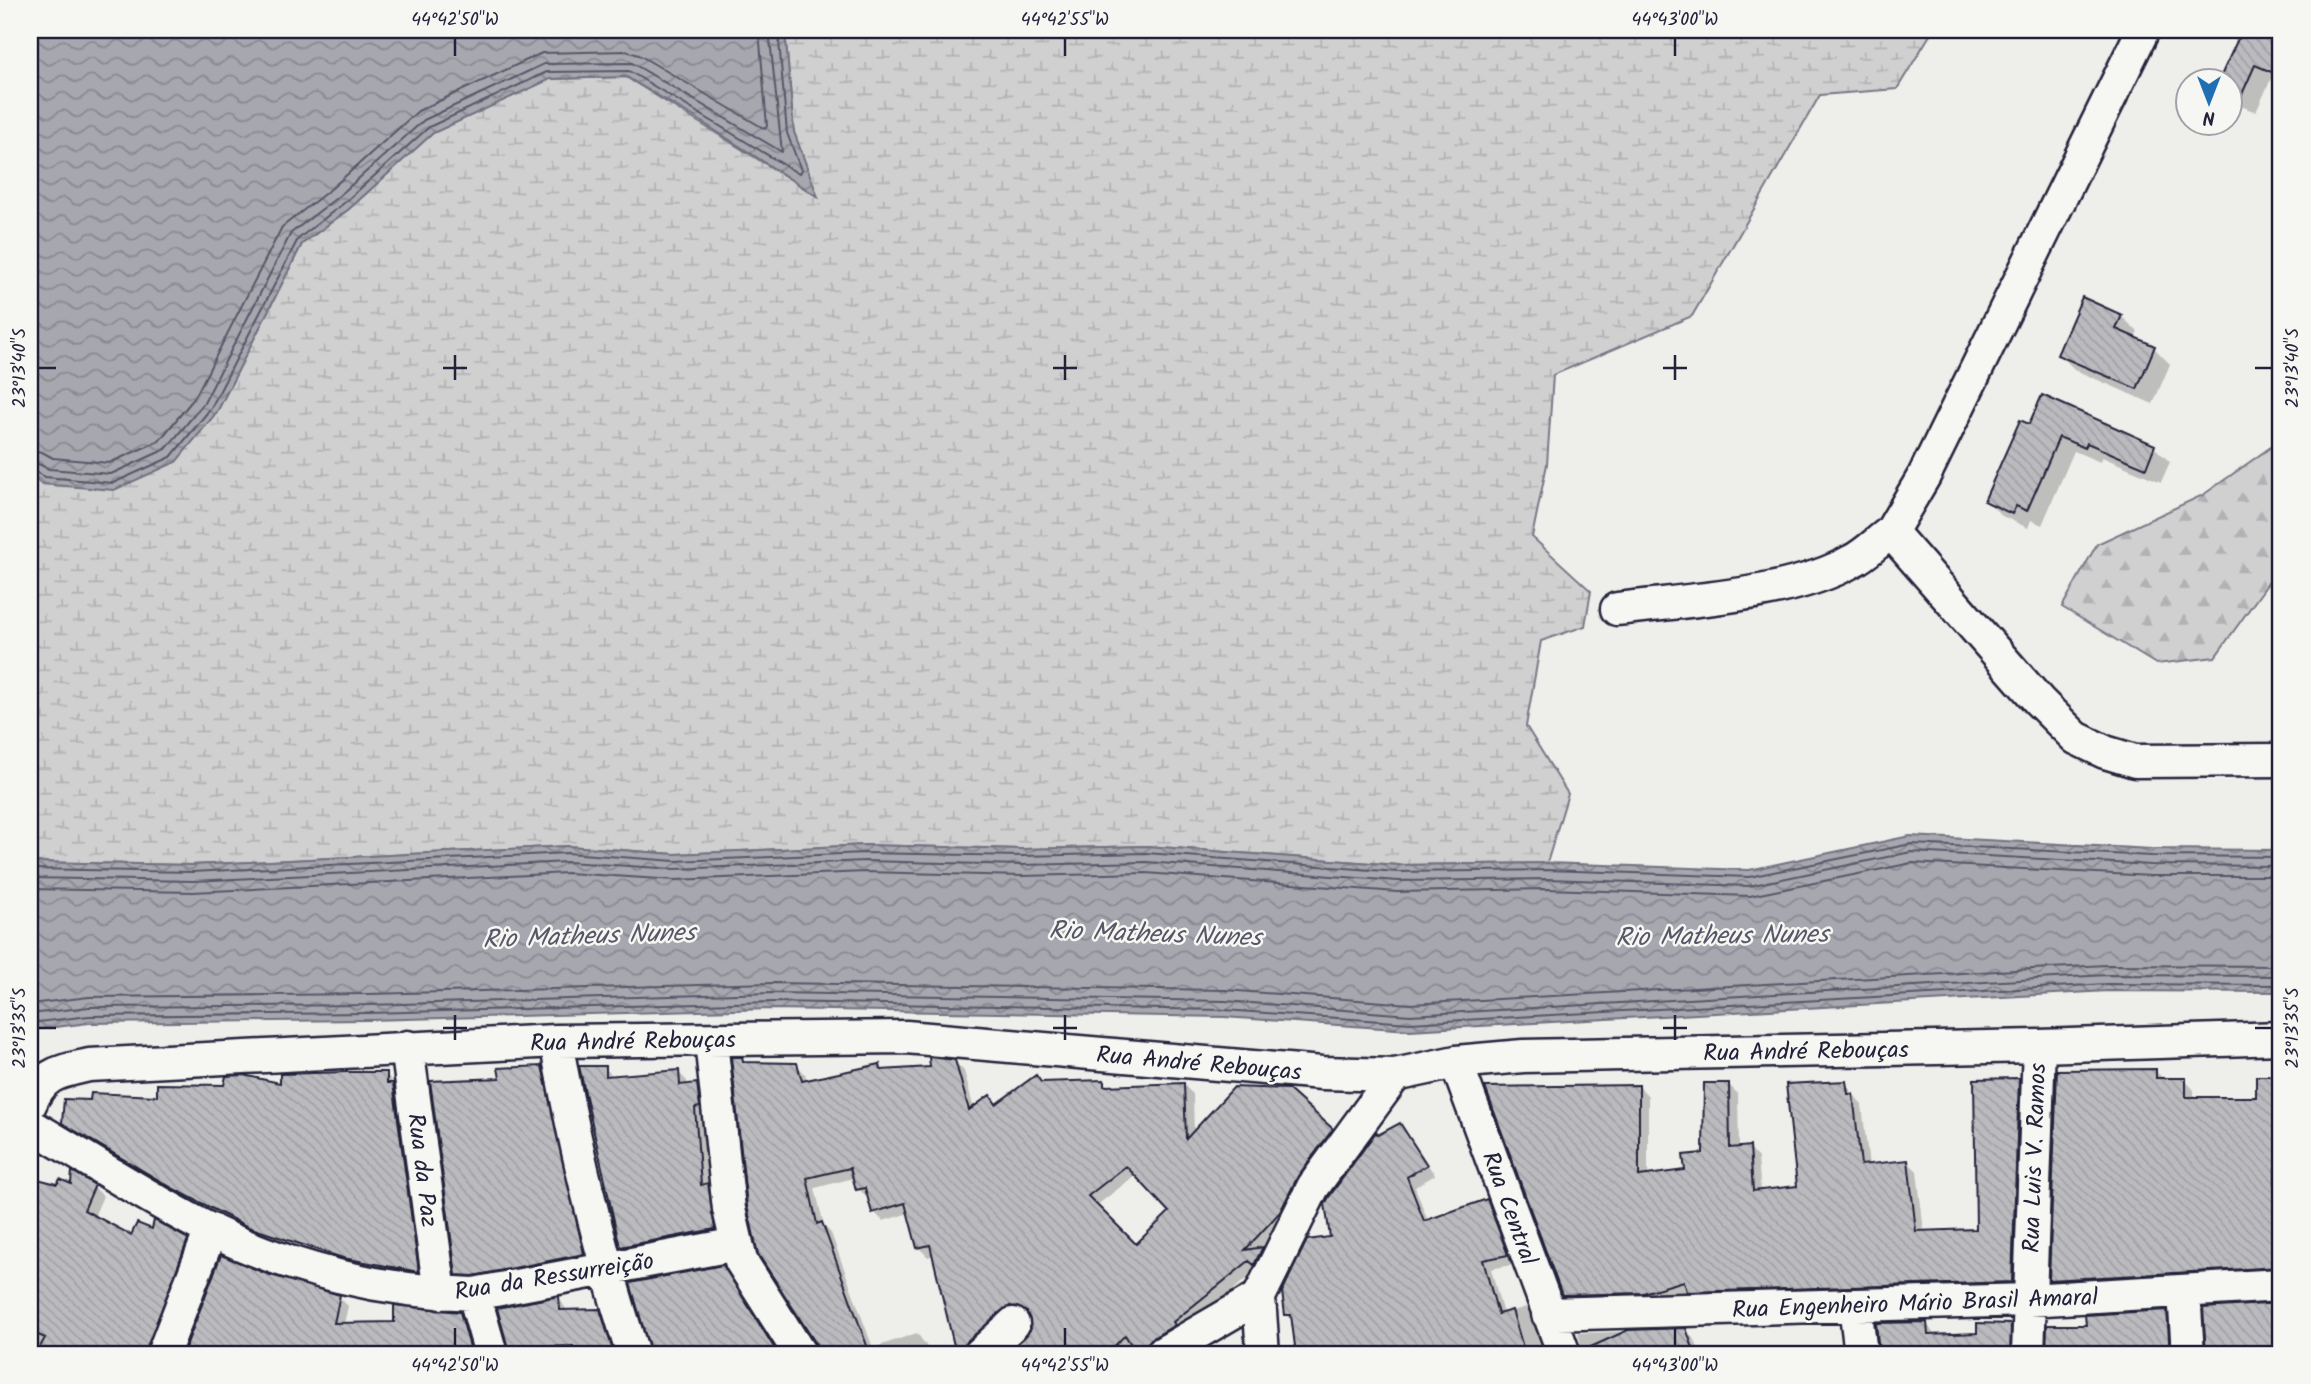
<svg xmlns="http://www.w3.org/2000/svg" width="2311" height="1384" font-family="Kalam,sans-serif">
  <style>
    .forest { fill: url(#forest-firs); stroke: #797986; stroke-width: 2 }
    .wetland { fill: url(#wetland-marsh); stroke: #797986; stroke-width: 2 }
    .water { fill: url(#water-waves); stroke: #727281; stroke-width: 2 }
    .shadow { fill: #0003; fill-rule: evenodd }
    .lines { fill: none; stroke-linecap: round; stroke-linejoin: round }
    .shore { stroke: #575769; stroke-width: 2 }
    .building { fill: url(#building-back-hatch); stroke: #22223b; stroke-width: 2; fill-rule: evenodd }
    .minor-casing { stroke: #22223b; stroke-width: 37 }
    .minor { stroke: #f6f6f2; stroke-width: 32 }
    .ticks { fill: none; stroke: #22223b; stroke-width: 2.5 }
    .labels { text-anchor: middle; stroke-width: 5; stroke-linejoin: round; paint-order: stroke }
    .street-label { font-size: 24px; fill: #22223b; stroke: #f6f6f2 }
    .water-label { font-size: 26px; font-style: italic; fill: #575769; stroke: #f6f6f2 }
    .neatline { fill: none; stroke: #22223b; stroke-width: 2.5 }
    .ticks-label { font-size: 18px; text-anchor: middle; fill: #22223b }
  </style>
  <defs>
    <pattern id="forest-firs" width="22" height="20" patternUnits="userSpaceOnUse" patternTransform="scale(1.75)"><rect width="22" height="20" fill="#d0d0d1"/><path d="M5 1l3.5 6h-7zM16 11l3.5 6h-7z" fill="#b2b2b4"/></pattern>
    <pattern id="wetland-marsh" width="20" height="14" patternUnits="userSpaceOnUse" patternTransform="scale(1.75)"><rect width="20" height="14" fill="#d0d0d1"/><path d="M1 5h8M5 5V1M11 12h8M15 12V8" fill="none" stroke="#b2b2b4"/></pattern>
    <pattern id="water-waves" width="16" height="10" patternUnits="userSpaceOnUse" patternTransform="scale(1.75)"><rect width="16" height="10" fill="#a7a7af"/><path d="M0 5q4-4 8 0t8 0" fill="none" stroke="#888890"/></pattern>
    <pattern id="building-back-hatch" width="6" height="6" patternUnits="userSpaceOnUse" patternTransform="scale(1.75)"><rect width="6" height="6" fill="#bbbbbf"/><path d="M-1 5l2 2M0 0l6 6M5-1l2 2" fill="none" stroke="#a0a0a5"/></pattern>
  </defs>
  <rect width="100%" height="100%" fill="#eeeeeb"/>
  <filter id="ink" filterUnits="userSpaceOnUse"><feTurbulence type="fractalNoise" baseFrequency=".0143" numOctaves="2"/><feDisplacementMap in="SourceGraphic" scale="14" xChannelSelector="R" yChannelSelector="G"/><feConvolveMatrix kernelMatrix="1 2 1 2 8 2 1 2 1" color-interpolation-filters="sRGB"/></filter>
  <g filter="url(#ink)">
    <path class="forest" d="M2281,440v125l-66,92 -59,7 -94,-57 35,-63 106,-49z"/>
    <path class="wetland" d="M785,30h1148l-36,59 -77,6 -128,221 -139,59 -6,89 -15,73 59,54 -6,35 -44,15 -15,85 42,68 -21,69 -149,2 -251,-19 -125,3 -157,-4 -190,9 -107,-8 -376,19 -162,-3v-388l11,10 176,-72 85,-168 47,-35 84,-76 117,-54 76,-2 191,119 -23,-64z"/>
    <path class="water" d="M30,30h755l9,102 24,65 -127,-82 -65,-38 -76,2 -117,54 -84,76 -47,35 -85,168 -41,50 -62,28 -73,-6 -11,-10z
      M1910,836l242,13 129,1v142l-173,-1 -698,39 -186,-13 -450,-8 -405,11 -280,3 -59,7v-168l162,3 376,-19 107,8 190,-9 157,4 125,-3 251,19 149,-2 202,7z"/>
    <path class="shadow" d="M2226,30h43l12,5v49l-10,-5 -15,33 -23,-9 -3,-23h-9l17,-36z
      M2121,316l17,16 -4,7 20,9 16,16 -17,40 -78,-34 -16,-16z
      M2043,398l111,49 16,15 -9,20 -59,-25 -2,5 -26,-11 -32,74 -11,-5 -3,8 -26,-12 -15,-15 43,-75z
      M742,1059l4,5h50l9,10 3,8 71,-16 6,5 46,-2 23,-8 10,10 10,38 23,-4 45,-22 62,-1 5,5 74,-2 10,9 1,39 137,-3 10,10 -52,82 -26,27 8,9 -114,96h-17l-6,-9 -9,9h-117l24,-23v-12l-12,-5 -45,40h-17l-24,-99 -6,2 -9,-9 -10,-35 -26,8 -9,-9 -5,-14 -11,-9 -4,-11 -39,10 9,38 7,7 42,115 44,-15 15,21h-112l-60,-101zM1137,1174l35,38 -36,34 -40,-40z
      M541,1068l10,10 42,186 -125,20 -10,-10 44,-194z
      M605,1068l9,9 64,-5 9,9v5l9,-1 9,9 2,22h-4l5,71 8,7 7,44 -92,17 -9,-8z
      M2155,1071l10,9h20l9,10v9h64v-21h23v198l-221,13 -9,-9z
      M386,1074l16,19 24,186 -72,-12 -95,-31 -75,-38 -111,-67 -9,-9 94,-24z
      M2019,1080l9,9 -7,202 -448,13 -10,-10 76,-208 9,10v80l38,-5 18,-16 25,-70 9,9 1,55 10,-1 9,10 3,34 38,-4 46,-105 17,22 7,61 38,-5 10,10 7,61 54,-2z
      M1400,1125l35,50 -20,12 13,34 59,-20 9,10 20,53 -25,5 12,45 23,-7 9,10 14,37h-251l-5,-33 -6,-6 45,-76 47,-102z
      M30,1179l28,7 36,1 9,9 -9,21 38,21 55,3 9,9 -40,104h-126v-95l52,27 14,-24 -66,-44z
      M222,1257l45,19 72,21 9,9 -4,18h52l63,-11 10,10 9,31h-294z
      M723,1267l9,10 48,77h-129z
      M559,1298l9,14 31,-1 10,9 10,34h-109l-11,-44z
      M2281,1305v49h-75l-1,-44z
      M2166,1312l10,9 3,33h-133l3,-28 38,1z
      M1927,1324l9,13 42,-2 32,-9 9,9 1,19h-141l-1,-29z
      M1685,1330l10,10 5,14h-117l-5,-21z"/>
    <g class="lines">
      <path class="shore" d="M30,450l12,2 11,6 56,5 50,-22 36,-44 87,-170 50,-39 86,-77 124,-58 84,-2 13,4 126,74 2,-3 -8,-96
        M30,460l19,9 62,5 55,-25 38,-46 87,-170 48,-37 85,-76 120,-56 88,-1 150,89 -13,-122
        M30,469l15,8 68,6 58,-26 40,-49 87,-169 46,-36 85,-76 118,-55 82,-1 170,103 2,-4 -14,-37 -9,-103
        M30,869l162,3 375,-19 108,8 190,-8 157,3 124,-3 252,19 149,-2 202,7 162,-33 241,12 129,1
        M30,878l163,3 374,-19 108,7 190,-8 157,4 124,-3 252,19 149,-2 202,7 162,-34 240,13 130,1
        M30,889l163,3 374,-19 108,7 190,-8 157,4 124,-3 251,19 150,-3 203,7 162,-33 239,13h130
        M30,1004l59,-7 280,-3 405,-11 451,7 185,14 696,-39 175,1
        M30,1014l59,-7 280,-2 405,-12 451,8 185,14 697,-40 174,1
        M30,1023l59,-7 280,-3 405,-11 450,8 186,13 697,-39 174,1"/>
    </g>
    <path class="building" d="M2242,30h39v46l-26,-11 -25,56v-41h-11z
      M2082,297l40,18 -6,14 39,17 -18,43 -80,-34z
      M2042,395l113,50 -9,23 -59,-25 -2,5 -26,-11 -32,74 -11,-5 -4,8 -28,-13 36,-81 9,4z
      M731,1057h11l1,5 54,1 5,18 78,-17 1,6 49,-3 -1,-10 26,3 14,50 21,-15 6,9 40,-29 5,7 63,-2v6l80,-3 2,56 48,-52 54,2 45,40 -35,47 -18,36 -35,38 18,-3 -9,18 -5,-4 -76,61 2,3 -24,14 -8,15h-6l-12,-19 -18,19h-100l24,-25 -4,-17 -17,-6 -42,34 -6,14h-6l-26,-109 -13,3 -12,-45 -33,10 -7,-25 -9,2 -6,-22 -43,10 10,46 5,-2 48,132h-52l-2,-10 -58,-90 -11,-48zM1126,1166l43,46 -33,32 -48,-48z
      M542,1066l42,188 -111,22 -17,-1 -26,-194 70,-3 -2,-10z
      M579,1066h27v10l73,-6 1,15 17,-2 3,24 -5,1 6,77 7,-2 7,46 -95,18z
      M2156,1069v9h30v19h70v-21h25v92h-6v44h6v55l-232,13 8,-210z
      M347,1072h40v11h6l26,189 -76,-14 -95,-31 -74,-38 -112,-66 2,-24 26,1 1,-7 66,3v-12l67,1 2,-9 17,-1 37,8v-9z
      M2019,1078l-7,204 -325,10 -3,-11 -41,12 -81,2 -77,-208 154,-2v91l46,-6 -2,-15 20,-2 1,-70h25l1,65 20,-2 3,45 44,-5 -11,-102 60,-3 2,13h5l8,71 47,-5 8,71 60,-2 -2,-150z
      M1400,1123l27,42 -20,12 17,44 63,-22 21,56 -25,5 15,54 14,-4 13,44h-229l-5,-39h-6l-3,-23 25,-52 23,-3 -5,-33 4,-7 47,-65 2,3z
      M72,1171l23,14 -11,25 47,25 6,-12 15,6 2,-9 34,19 -43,115h-109l9,-16 -15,-7v-154l27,7 3,-5 11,5z
      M221,1255l46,19 73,21 -6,28 60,-1v-17l66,7 12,42h-289z
      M723,1265l55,89h-127l-21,-71z
      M559,1296l1,14 40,-1 14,45h-40l-1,-8 -65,2 -11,-40z
      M2281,1303v47l-75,4 -3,-46z
      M2167,1310l3,44h-124l1,-29h39l-1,-10z
      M1927,1322l1,13 49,-2v-10l34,1 -1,30h-131l-3,-31z
      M1686,1328l9,26h-113v-3l46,-21z"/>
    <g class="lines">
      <defs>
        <path id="minor" d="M2143,30l-219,446 -33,56 148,169 37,37 29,14 30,9 146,-1
          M1617,609c70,-9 174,-13 235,-48 14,-7 26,-20 39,-29
          M556,1041c19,106 43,210 77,313
          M711,1041l18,168 12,52 59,93
          M407,1047l33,246
          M1456,1062l108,292
          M30,1104c13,-31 29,-32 59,-39l467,-24 350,-4 416,36 73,2 61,-13 67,-6 516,-10 242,-8
          M30,1125c60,35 119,74 180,105 82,40 174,62 264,64l263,-50
          M2184,1292l4,62
          M474,1294l17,60
          M1259,1297l4,57
          M1855,1305l6,49
          M1548,1314l480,-14 253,-15
          M163,1354l48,-124
          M980,1354l33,-30
          M1161,1354l98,-57 54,-110 82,-112
          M2028,1354l11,-308"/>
      </defs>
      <use href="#minor" class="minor-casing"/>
      <use href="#minor" class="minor"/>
    </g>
  </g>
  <path class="ticks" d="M455,38v18M1065,38v18M1675,38v18M455,355v25M1065,355v25M1675,355v25M38,368h18M443,368h24M1053,368h24M1663,368h24M2255,368h17M455,1015v25M1065,1015v25M1675,1015v25M38,1028h18M443,1028h24M1053,1028h24M1663,1028h24M2255,1028h17M455,1328v18M1065,1328v18M1675,1328v18"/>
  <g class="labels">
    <g class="street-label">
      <text transform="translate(633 1041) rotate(-1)" y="8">Rua André Rebouças</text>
      <text transform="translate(1806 1051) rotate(-1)" y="8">Rua André Rebouças</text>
      <text transform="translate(1199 1063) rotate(5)" y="8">Rua André Rebouças</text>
      <text transform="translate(2034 1158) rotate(-88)" y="8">Rua Luis V. Ramos</text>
      <text transform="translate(423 1170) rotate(83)" y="8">Rua da Paz</text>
      <text transform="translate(1510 1208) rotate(70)" y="8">Rua Central</text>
      <text transform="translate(554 1276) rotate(-9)" y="8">Rua da Ressurreição</text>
      <text transform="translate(1915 1303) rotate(-2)" y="8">Rua Engenheiro Mário Brasil Amaral</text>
    </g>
    <g class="water-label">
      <text transform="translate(1155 933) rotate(2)" y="9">Rio Matheus Nunes</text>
      <text transform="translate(589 935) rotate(-2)" y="9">Rio Matheus Nunes</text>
      <text transform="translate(1722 935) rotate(-1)" y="9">Rio Matheus Nunes</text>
    </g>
  </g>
  <rect width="2311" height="1384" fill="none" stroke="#f6f6f2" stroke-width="77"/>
  <g transform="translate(2209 102) rotate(180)"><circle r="33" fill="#f6f6f2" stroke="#a1a1a9" stroke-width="2"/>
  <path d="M0-5L12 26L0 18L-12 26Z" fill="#1f6fb2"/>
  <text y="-10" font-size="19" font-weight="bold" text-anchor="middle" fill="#22223b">N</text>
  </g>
  <rect x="38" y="38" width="2234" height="1308" class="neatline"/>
  <g class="ticks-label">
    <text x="455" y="25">44°42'50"W</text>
    <text x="1065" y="25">44°42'55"W</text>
    <text x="1675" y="25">44°43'00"W</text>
    <text transform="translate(2292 368) rotate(-90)" y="6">23°13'40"S</text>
    <text transform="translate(19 368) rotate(-90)" y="6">23°13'40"S</text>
    <text transform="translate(2292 1028) rotate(-90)" y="6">23°13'35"S</text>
    <text transform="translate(19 1028) rotate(-90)" y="6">23°13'35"S</text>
    <text x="455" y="1371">44°42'50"W</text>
    <text x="1065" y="1371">44°42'55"W</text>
    <text x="1675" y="1371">44°43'00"W</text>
  </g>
</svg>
